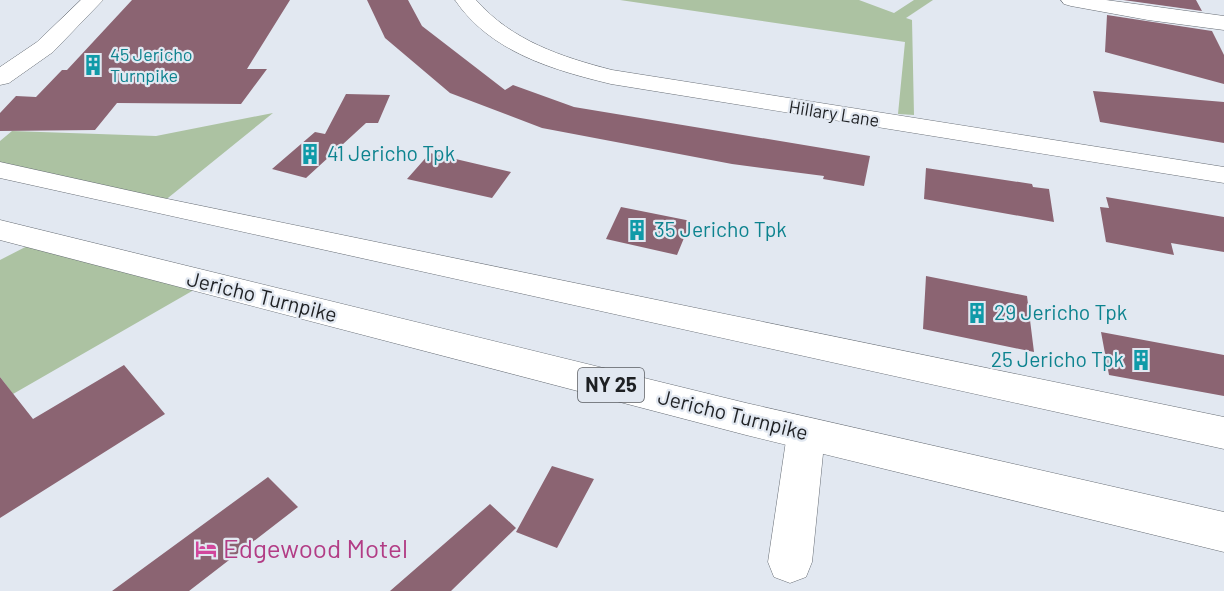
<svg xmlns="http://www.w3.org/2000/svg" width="1224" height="591" font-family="Barlow,sans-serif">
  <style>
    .green { fill: #acc2a2 }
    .building { fill: #8b6472 }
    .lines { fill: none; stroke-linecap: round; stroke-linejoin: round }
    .minor-casing { stroke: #666c74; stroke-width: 1 }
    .major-casing { stroke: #666c74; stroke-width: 1 }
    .minor { fill: #fff; fill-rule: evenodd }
    .major { fill: #fff; fill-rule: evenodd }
    .labels { text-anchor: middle; stroke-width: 4.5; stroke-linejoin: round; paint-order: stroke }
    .far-culture-label { font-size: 18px; fill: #0d838f; stroke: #e2e8f1; text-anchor: start }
    .far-street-label { font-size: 18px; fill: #1e2023; stroke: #e2e8f1 }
    .shield { fill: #e2e8f1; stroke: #595c61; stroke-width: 1.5 }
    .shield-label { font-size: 20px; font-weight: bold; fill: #1e2023 }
    .culture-label { font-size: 21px; fill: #0d838f; stroke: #e2e8f1; text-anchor: start }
    .street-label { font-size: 21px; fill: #1e2023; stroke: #e2e8f1 }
    .near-hotel-label { font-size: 26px; fill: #b23c85; stroke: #e2e8f1; text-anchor: start }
  </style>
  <rect width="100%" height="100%" fill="#e2e8f1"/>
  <path class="green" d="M620,0h239l35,13 20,-13h19l-27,18 6,2 2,95 -16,-1 7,-72z
    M273,113l-115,93 -158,-36v-29l12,-10 144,5z
    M39,240l167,43 -193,111 -13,-17v-117z"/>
  <path class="building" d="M132,0h158l-43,69h20l-26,35 -124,-1 -22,27 -95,1v-18l16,-17 20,1 26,-27h5z
    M367,0h41l14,26 83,64 8,-5 61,22 296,49 -6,30 -41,-7 1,-3 -92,-12 -190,-36 -92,-35 -65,-55z
    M1123,0h73l6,11z
    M1107,15l105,16 12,24v29l-119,-32z
    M1093,91l131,11v41l-124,-21z
    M346,94l44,1 -12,28h-12l-60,55 -34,-9 43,-37 10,2z
    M430,153l81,19 -19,26 -85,-19z
    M926,168l106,16 1,3 16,2 5,33 -130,-23z
    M1106,197l118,20v35l-53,-9 3,12 -68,-13 -6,-35 9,1z
    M621,207l70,14 -14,34 -71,-16z
    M926,276l101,20 7,56 -111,-23z
    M1101,332l123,23v41l-115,-21z
    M124,365l41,49 -165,104v-141l33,42z
    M552,466l42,13 -37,69 -41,-16z
    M268,477l30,30 -109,84h-77z
    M490,504l26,24 -65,63h-61z"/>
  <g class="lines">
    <defs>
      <path id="minor" d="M81,0h22l-50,52 -44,31 -9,2v-18l37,-25z
        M455,0h21c36,41 86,57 136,70l612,97v16l-613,-99c-58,-14 -121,-32 -156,-84z
        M1061,0h45l118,16v14l-76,-10 -77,-14 -7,-2z
        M806,418l14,5 5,11 -13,128 -6,15 -16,6 -16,-6 -6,-15 19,-128 5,-11z"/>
      <path id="major" d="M0,162l158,35 1066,220v32l-1224,-271z
        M0,220l746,183 478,109v40l-478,-117 -746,-195z"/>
    </defs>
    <use href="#minor" class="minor-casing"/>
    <use href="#major" class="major-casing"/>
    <use href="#minor" class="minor"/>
    <use href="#major" class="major"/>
  </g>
  <defs>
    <symbol id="building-bare" viewBox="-9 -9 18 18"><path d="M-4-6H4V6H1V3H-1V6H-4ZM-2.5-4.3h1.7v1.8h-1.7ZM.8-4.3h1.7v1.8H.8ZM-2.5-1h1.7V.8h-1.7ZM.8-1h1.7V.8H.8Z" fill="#0f9aa8" stroke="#e2e8f1" stroke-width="2.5" paint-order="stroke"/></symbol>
    <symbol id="hotel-bare" viewBox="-9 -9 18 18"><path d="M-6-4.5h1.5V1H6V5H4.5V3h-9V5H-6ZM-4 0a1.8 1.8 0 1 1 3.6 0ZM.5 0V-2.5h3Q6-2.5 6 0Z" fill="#d1479c" stroke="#e2e8f1" stroke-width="2.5" paint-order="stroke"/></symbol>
  </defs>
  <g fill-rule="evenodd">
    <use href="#building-bare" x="78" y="50" width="30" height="30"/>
    <use href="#building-bare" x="295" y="139" width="30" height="30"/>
    <use href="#building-bare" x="622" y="215" width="30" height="30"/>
    <use href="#building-bare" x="962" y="298" width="30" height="30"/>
    <use href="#building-bare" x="1126" y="345" width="30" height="30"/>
    <use href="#hotel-bare" x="191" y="534" width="30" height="30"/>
  </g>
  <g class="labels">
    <g class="far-culture-label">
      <text x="110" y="61">45 Jericho<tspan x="110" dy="21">Turnpike</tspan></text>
    </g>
    <g class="far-street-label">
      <text transform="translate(834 114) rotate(9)" y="6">Hillary Lane</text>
    </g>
    <rect class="shield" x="578" y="368" width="66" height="34" rx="4.5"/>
    <g class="shield-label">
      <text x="611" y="392">NY 25</text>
    </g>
    <g class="culture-label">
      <text x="327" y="161">41 Jericho Tpk</text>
      <text x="654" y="237">35 Jericho Tpk</text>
      <text x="994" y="320">29 Jericho Tpk</text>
      <text x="1124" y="367" text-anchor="end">25 Jericho Tpk</text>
    </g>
    <g class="street-label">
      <text transform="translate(262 297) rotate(14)" y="7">Jericho Turnpike</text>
      <text transform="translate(733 415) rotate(14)" y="7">Jericho Turnpike</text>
    </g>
    <g class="near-hotel-label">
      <text x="223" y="558">Edgewood Motel</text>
    </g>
  </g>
</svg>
